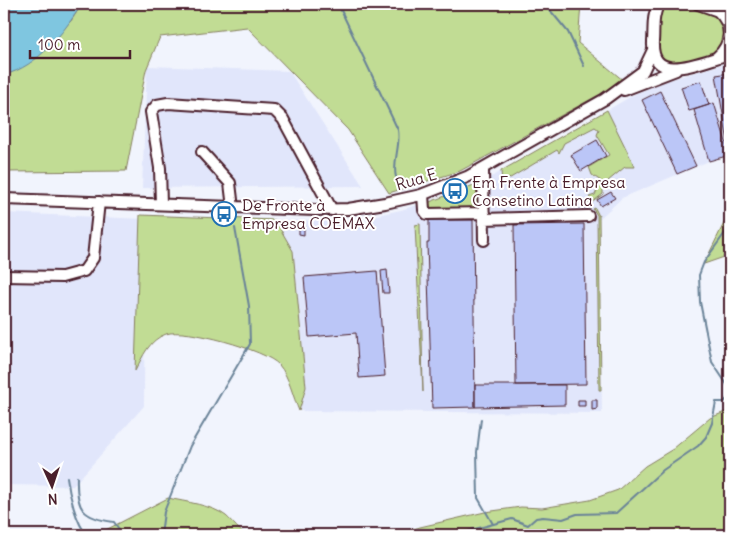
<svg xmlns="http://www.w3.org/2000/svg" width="734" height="539" font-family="Delius,sans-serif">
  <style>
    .built { fill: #e1e6fb }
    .green { fill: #c1dc94; stroke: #867e60 }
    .water { fill: #7fc6e0; stroke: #6a8398 }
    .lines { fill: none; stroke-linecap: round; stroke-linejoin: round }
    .stream { stroke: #6a8398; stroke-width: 2 }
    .building { fill: #bbc6f7; stroke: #4a1f2b }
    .minor-casing { stroke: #4a1f2b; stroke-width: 14 }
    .minor { stroke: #fff; stroke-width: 10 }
    .labels { text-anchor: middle; stroke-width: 4; stroke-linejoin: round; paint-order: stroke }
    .street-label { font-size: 16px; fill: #4a1f2b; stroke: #fff }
    .poi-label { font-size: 16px; fill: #4a1f2b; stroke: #fff; text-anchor: start }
  </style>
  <rect width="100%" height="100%" fill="#f1f4fd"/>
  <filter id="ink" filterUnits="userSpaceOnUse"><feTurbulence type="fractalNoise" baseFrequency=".02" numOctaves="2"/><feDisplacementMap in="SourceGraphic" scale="10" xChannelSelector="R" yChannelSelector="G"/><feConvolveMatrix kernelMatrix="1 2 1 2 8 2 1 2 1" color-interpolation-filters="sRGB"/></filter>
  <g filter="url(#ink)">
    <path class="built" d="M730,62v90l-108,46 -23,21 3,194 -302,-2 -19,-190 47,-1 3,4 41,-1v-7l29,-6 42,-13 52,-22 142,-82 32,-13z
      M147,66l142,5 74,115 -221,2z
      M4,213l141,6 -1,187 -71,80 -69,-1z"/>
    <path class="green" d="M82,4h499l-3,39 46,38 -164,90 -71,22 -41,-63 -101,-103 -87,10 -14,33 -20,101 -122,1v-97l5,-1 62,-53z
      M665,4c23,0 47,3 60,25 0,3 0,9 -1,12 -5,16 -40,24 -54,24l-12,-10v-40z
      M607,110l28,57h-10l-17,14v8l-5,-2v7l-13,10 -2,-3 3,-2 -2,-2 6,-2 6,-14 -9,-6 -3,-8 20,-12 -12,-20 2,-5 -4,-3 -31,16 -5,10 -2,-3 -55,33 -1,-12z
      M479,183l1,20 -6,7h-45l-2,-7z
      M595,208l4,8 2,174h-2l-2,-175 -4,-6z
      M730,211v44l-26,9z
      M140,215l135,5 18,31 13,136 -7,24c-6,-14 -10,-35 -20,-46 -13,-15 -95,-38 -113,-31 -17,6 -23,22 -31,37z
      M420,224l3,168 -8,-167z
      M730,410v125h-334l24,-8 65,-15 36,-5 21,1 48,-8 28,-10 27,-24 28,-17 37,-31z
      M168,498c18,4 44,7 58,18 8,7 12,14 21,19h-151z"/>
    <path class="water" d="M4,4h78c-19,29 -43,62 -78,71z"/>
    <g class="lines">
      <path class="stream" d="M338,4l60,126c3,16 -6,32 -2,47
        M545,4l23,28 16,34
        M730,226l-26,36 -5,13 1,27 12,60 18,27
        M481,419l-4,33 1,46 15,26
        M67,477c2,17 9,46 20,58
        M77,477c-1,32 5,41 37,45l9,13
        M161,535l3,-23 26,-66 60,-102 -1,-38 -14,-78
        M421,535l43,-3 48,-13 16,6 8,-7 7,-1 20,2 14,-5 39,-1 47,-43 35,-24 8,-9 6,-14 4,-21h8l6,-6"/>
    </g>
    <path class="building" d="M730,73v68l-2,1 -12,-67z
      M701,81l8,24 -20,6 -8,-24z
      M660,91l36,75 -19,8 -35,-74z
      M714,103l16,52 -21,6 -15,-51z
      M597,140l9,16 -25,15 -10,-16z
      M611,192l4,6 -14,8 -4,-6z
      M429,220h44l2,187 -43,1 -5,-165h2z
      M584,224l2,160 -70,1 -2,-160z
      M299,227h5v8l-5,-1z
      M387,270l2,23h-6l-2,-22z
      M377,271l8,105 -26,2 -3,-45 -47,4 -5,-60z
      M475,385h90v20l-90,2z
      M578,400h7v6h-7z
      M592,400h5v9l-5,1z"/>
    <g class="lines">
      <defs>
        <path id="minor" d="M659,4c-7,11 -5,25 -6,38 -2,46 53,17 77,12
          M698,4l26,9
          M717,57c15,-13 16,-32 1,-46
          M624,90l52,-20
          M202,152l28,31 3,25
          M483,170l1,70
          M423,194l1,16 3,4 57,-1
          M4,199l312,11 32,-1 37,-6 36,-8 46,-18 138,-78 38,-28 10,-21
          M161,204l-1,-36 -9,-56 6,-7 11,-2 106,7 9,9 49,91
          M484,219l104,-3
          M4,276l58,1 22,-6 9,-13 6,-56"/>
      </defs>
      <use href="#minor" class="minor-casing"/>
      <use href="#minor" class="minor"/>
    </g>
  </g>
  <defs>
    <symbol id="bus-ring" viewBox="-11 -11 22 22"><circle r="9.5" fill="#fff" stroke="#1f6fb2" stroke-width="1.5"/><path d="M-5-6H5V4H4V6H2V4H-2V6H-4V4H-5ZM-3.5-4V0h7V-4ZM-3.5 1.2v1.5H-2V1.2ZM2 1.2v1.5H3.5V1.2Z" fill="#1f6fb2"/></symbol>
  </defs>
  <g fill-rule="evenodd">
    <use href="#bus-ring" x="441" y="177" width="28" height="28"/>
    <use href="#bus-ring" x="210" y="200" width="28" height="28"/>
  </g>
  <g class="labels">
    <g class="street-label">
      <text transform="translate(416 179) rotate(-16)" y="6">Rua E</text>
    </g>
    <g class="poi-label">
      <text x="472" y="188">Em Frente à Empresa<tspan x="472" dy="18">Consetino Latina</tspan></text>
      <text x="242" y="211">De Fronte à<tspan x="242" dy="18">Empresa COEMAX</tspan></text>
    </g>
  </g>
  <rect width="734" height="539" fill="none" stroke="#fff" stroke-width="20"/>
  <rect x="10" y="10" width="714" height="519" fill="none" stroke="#4a1f2b" stroke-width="2" filter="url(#ink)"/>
  <g transform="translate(52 486) rotate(177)" stroke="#ffffff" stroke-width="4" paint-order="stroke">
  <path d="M0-4L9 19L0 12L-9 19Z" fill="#4a1f2b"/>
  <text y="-8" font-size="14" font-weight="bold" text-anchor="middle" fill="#4a1f2b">N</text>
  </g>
  <path d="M30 50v8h100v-8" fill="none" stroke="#4a1f2b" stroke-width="2.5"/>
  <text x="38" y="50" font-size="15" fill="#4a1f2b" stroke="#ffffff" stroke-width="4" paint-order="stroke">100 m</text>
</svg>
